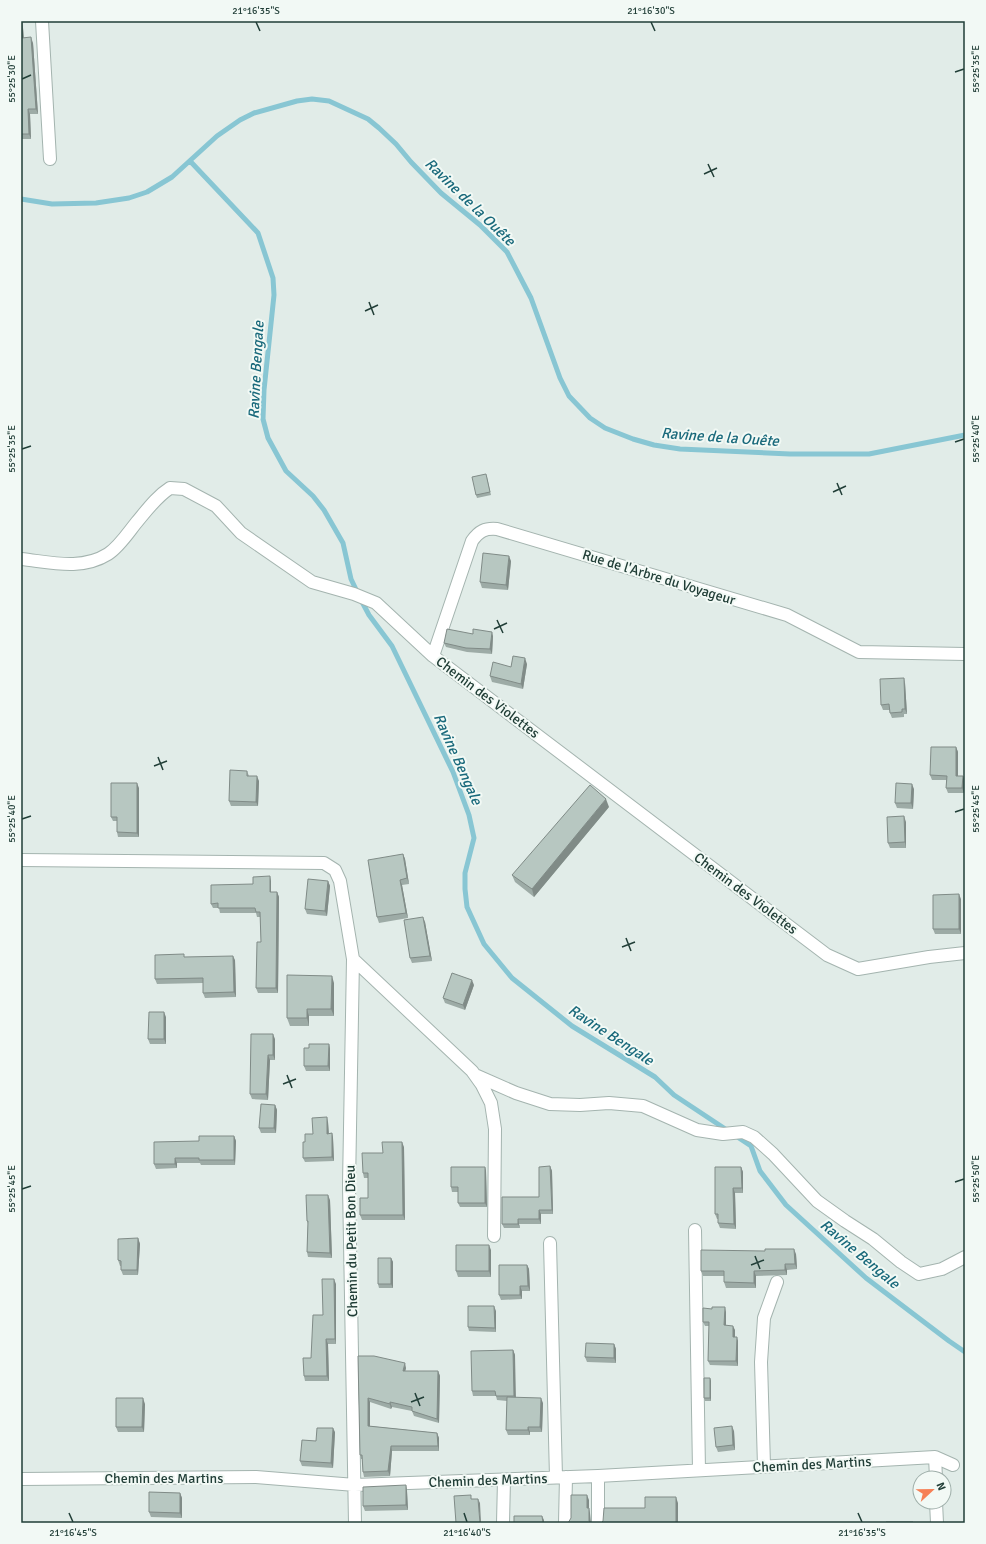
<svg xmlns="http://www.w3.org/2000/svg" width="986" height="1544" font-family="Signika,sans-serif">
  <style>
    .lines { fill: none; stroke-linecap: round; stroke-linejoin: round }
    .stream { stroke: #88c6d3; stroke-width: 5 }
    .minor-casing { stroke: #a4b4af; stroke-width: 14 }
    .minor { stroke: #fff; stroke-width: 12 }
    .wall { fill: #9daba6 }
    .shaded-wall { fill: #808b87 }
    .building { fill: #b7c7c1; stroke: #808b87 }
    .ticks { fill: none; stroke: #213e37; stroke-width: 1.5 }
    .labels { text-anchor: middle; stroke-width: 4; stroke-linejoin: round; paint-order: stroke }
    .street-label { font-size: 14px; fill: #213e37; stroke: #f2f9f5 }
    .water-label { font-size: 15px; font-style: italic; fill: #19697b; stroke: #f2f9f5 }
    .neatline { fill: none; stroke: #213e37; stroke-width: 1.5 }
    .ticks-label { font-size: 10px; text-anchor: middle; fill: #213e37 }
  </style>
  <rect width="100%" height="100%" fill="#e1ece8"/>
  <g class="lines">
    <path class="stream" d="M190,161l68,72 15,45 1,17 -10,95 -1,29 5,19 18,33 27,25 11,14 19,33 8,36 9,19 9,17 23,31 61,126 16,43 5,23 -9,35v16l2,18 17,37 28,34 60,48 83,51 19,18 77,51 9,25 26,34 80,73 83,63 16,11
      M21,199l31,5 44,-1 33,-5 18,-6 25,-15 45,-41 23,-16 14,-7 43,-12 15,-2 17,2 39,18 11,9 17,16 15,18 30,31 39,32 27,27 24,46 29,80 9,18 21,22 15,10 28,11 21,6 26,4 110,5h79l96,-19"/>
    <defs>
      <path id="minor" d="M42,21l8,138
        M21,559c29,3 60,12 87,-5 11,-7 20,-21 28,-31 11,-13 20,-26 34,-35l14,1 32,17 25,27 71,49 42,12 22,9 57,53 394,299 31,14 71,-12 36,-4
        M433,656l39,-115c7,-10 13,-13 25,-12l290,86 72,37 106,2
        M21,860l303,3 11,7 5,11 13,78 -4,226 6,338
        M353,959l119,112 10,14 9,18 4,26 -1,107
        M475,1075l41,18 34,11 30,1 29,-2 34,3 54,24 26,4 20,-2 11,5 19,17 44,47 28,20 28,18 28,23 18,12 23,-5 23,-12
        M695,1230l4,240
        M550,1243l6,234
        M935,1457l1,21
        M764,1466l-3,-104 3,-44 13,-36
        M598,1476v47
        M21,1479l235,-2 99,8 243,-9 337,-19 18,8
        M936,1502l1,21
        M503,1523l1,-43
        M565,1523l1,-46"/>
    </defs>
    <use href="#minor" class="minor-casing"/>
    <use href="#minor" class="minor"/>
  </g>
  <path class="wall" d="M21,23l2,5 1,10 9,5 5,71h-8l1,25h-10z
    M487,477l4,18 -14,3 -1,-3z
    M511,561l-3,29 -26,-2 -2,-6z
    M473,634l20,2 -1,18 -25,-2 -21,-5 -2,-4z
    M527,664l-4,25 -31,-7 -2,-6 21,-9z
    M905,683l2,31h-3v3l-12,1 -2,-5v-3h-7l-2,-5z
    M956,747l2,5v24l7,5 -1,12h-16l-2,-5v-8h-14l-2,-5z
    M247,771l2,5 10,5 -1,25h-27l-2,-5z
    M139,788v49h-21l-1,-5v-11h-4l-2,-4z
    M914,789l-1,20 -16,-1 -2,-5z
    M609,807l-75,90 -19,-15 -3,-7z
    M906,822v26h-16l-2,-5z
    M403,854l2,5 4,25 -7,1 6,33 -29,5 -2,-6z
    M271,881v11h6l2,5 -1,96h-20l-2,-5 5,-46 -1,-25h-3l-1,-4h-36l-1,-5h-6l-2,-4 42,-20z
    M328,881l2,5 -3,30 -20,-2 -2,-5z
    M961,899v35h-26l-2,-5z
    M425,922l7,39 -20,2 -2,-5z
    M185,957l50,3 1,37 -31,1 -2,-5v-10l-46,1 -2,-5z
    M334,983v33h-25v10h-19l-3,-8z
    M474,985l-9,25 -20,-7 -2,-5z
    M166,1017v27h-16l-2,-5z
    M275,1039v21h-5l-2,40 -16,-1 -2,-5z
    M329,1044l1,5v22h-24l-2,-5 5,-18z
    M275,1105l2,5 -1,23h-15l-2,-5z
    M328,1122l1,12 3,-1 1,5 1,23 -29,1 -2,-4 2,-16 8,-8z
    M234,1136l2,5 -1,24h-34l-1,-2h-23v5l-21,1 -2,-5 45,-23z
    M404,1147l1,73h-43l-2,-5 8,-17v-20h-4l-1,-5 20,-20z
    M550,1166l2,5 1,43h-12v10h-22l1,4h-16l-2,-4 37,-27z
    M485,1167l1,4 1,36h-27l-2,-4v-11h-6l-1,-5z
    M741,1167l2,5v21h-8l1,36 -16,-1 -2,-5v-4h-1l-2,-5z
    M330,1200l2,58 -24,-1 -1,-5 1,-28 -1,-3z
    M138,1238l2,6 -2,31h-15l-2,-5v-4h-1l-2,-6z
    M491,1250v27h-33l-2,-6z
    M796,1254l1,15 -10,1v5l-31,1v12h-30l-2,-6v-6h-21l-2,-5z
    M391,1258l2,4v26h-14l-1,-4z
    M527,1265l2,4 1,22h-8v8l-21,1 -2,-5z
    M336,1284v60h-8l1,37h-24l-1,-5 7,-18 12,-43z
    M496,1311v21l-27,-1 -1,-4z
    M726,1312v13l9,5v7l3,4v25l-28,-1 -2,-4 1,-35h-4l-2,-4z
    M614,1344l2,5v14l-29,-1 -2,-5z
    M513,1350l2,5v43l28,5 -1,29h-12v3h-22l-2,-5 1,-29 -10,-1 -1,-4h-23l-1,-5z
    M358,1356l48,12 -1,3h33l2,5 -1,47 -25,-7 -2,-5 -20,-4 -1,2 -21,-7v24l67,7 2,5v13h-47l-2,25 -26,1 -1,-5 -1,-13h-1l-1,-4z
    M710,1378l1,3v20h-6l-1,-3z
    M145,1404l-1,28h-26l-2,-5z
    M734,1431l1,19 -17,2 -2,-5z
    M335,1432l-2,36 -31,-2 -2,-5 16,-20z
    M406,1485l1,6 1,19 -43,1 -2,-5z
    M180,1493l2,5v20l-31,-1 -2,-5z"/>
  <path class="shaded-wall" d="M22,23l1,5 1,15 -2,-5z
    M31,37l2,6 5,71 -2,-5z
    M28,109l2,5 1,25 -2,-5z
    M509,556l2,5 -3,29 -2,-5z
    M492,632l1,4 -1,18 -2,-5z
    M525,658l2,6 -4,25 -2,-5z
    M904,678l1,5 2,31 -2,-5z
    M956,747l2,5v29l-2,-5z
    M257,776l2,5 -1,25 -2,-4z
    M963,776l2,5 -1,12 -2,-5z
    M137,783l2,5v49l-2,-4z
    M912,784l2,5 -1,20 -2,-6z
    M606,799l3,8 -75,90 -2,-8z
    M904,816l2,6v26l-1,-6z
    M403,854l2,5 4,25 -2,-6z
    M270,876l1,5v16l-1,-5z
    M400,880l2,5 6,33 -2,-5z
    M328,881l2,5 -3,30 -2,-5z
    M277,892l2,5 -1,96 -2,-5z
    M959,894l2,5v35l-2,-5z
    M423,917l2,5 7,39 -2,-5z
    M233,956l2,4 1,37 -2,-5z
    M332,976l2,7v33l-3,-7z
    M472,980l2,5 -9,25 -2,-5z
    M307,1009l2,7v10l-2,-8z
    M164,1012l2,5v27l-2,-5z
    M273,1034l2,5v21l-2,-5z
    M329,1044l1,5v22l-2,-5z
    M268,1055l2,5 -2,40 -2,-6z
    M275,1105l2,5 -1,23 -2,-5z
    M327,1117l1,5 1,16 -2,-4z
    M332,1133l1,5 1,23 -2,-4z
    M234,1136l2,5 -1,24 -1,-5z
    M402,1142l2,5 1,73 -2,-5z
    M175,1158l2,5v5l-2,-4z
    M550,1166l2,5 1,43 -1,-4z
    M485,1167l1,4 1,36 -2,-4z
    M741,1167l2,5v21l-1,-5z
    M733,1188l2,5 1,36 -2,-5z
    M328,1195l2,5 2,58 -2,-5z
    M539,1210l2,4v10l-2,-5z
    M518,1219l1,5 1,4 -2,-4z
    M138,1238l2,6 -2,31 -1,-5z
    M489,1245l2,5v27l-2,-6z
    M794,1249l2,5 1,15 -2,-5z
    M391,1258l2,4v26l-2,-4z
    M785,1264l2,6v5l-2,-5z
    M527,1265l2,4 1,22 -2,-5z
    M754,1271l2,5v12l-2,-5z
    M334,1279l2,5v60l-1,-5z
    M520,1286l2,5v8l-2,-4z
    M494,1306l2,5v21l-1,-4z
    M725,1307l1,5v18l-2,-5z
    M733,1326l2,4v12l-2,-5z
    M737,1337l1,4v25l-2,-5z
    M326,1339l2,5 1,37 -2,-5z
    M614,1344l2,5v14l-2,-5z
    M513,1350l2,5 1,46 -2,-5z
    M405,1363l1,5 -2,8 -1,-5z
    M438,1371l2,5 -1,47 -2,-4z
    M710,1378l1,3v20l-1,-3z
    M143,1398l2,6 -1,28 -2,-5z
    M368,1398l2,4v28l-2,-4z
    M541,1398l2,5 -1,29 -2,-5z
    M390,1402l2,5 -1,2 -1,-5z
    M732,1426l2,5 1,19 -2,-5z
    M528,1427l2,5v3l-2,-5z
    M333,1428l2,4 -2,36 -2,-5z
    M437,1433l2,5v13l-1,-5z
    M391,1446l1,5 -2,25 -2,-5z
    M406,1485l1,6 1,19 -2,-5z
    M180,1493l2,5v20l-2,-5z
    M587,1495l2,5v13l-2,-5z
    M676,1497l2,6v20h-2z
    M478,1499l2,4 1,20h-1z
    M589,1508l1,5 1,10 -2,-2z
    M542,1516l2,4v3h-1z"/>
  <path class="building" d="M21,23h1v15l9,-1 5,72h-8l1,25h-8z
    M486,474l4,18 -14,3 -4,-18z
    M483,553l26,3 -3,29 -26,-3z
    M447,629l26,5v-5l19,3 -2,17 -24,-1 -22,-5z
    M513,656l12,2 -4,26 -31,-8 3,-14 18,5z
    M904,678l1,31h-3v3l-12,1 -1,-9 -8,1 -1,-26z
    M931,747h25v29h7l-1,12h-16l1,-12 -17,-1z
    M230,770l17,1v5h10l-1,26 -27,-1z
    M111,783h26v50l-20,-1v-15h-6z
    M896,783l16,1 -1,19h-16z
    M590,785l16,14 -74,90 -20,-14z
    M904,816l1,26 -17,1 -1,-26z
    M403,854l4,24 -7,2 6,33 -29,4 -9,-57z
    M270,876v16h7l-1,96h-20l1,-46h4l-1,-30h-4l-1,-4h-37v-5l-7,1v-19l42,-1v-7z
    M308,879l20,2 -3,30 -20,-2z
    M959,894v35h-26v-34z
    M423,917l7,39 -20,2 -6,-38z
    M184,954v3l49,-1 1,36 -31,1v-15l-48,1v-24z
    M452,973l20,7 -9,25 -20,-7z
    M287,975l45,1 -1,33h-24v9h-20z
    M149,1012h15v27h-16z
    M251,1034h22v21h-5l-2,39h-16z
    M309,1044h20l-1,22h-24v-18h5z
    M261,1104l14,1 -1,23h-15z
    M327,1117v17l5,-1v24l-29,1v-16h2v-8h8l-1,-16z
    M199,1136h35v24h-35v-2h-24v6h-21v-22l45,-1z
    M382,1142h20l1,73h-43v-17h8v-25h-5l-1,-20h21z
    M550,1166l2,44h-13v9h-21v5h-16v-27h37v-30z
    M451,1167h34v36h-27v-16h-7z
    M715,1167h26l1,21h-9l1,36 -16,-1v-9h-3z
    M306,1195h22l2,58 -23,-1 1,-31h-1z
    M138,1238l-1,32h-16v-9l-3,-1v-21z
    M456,1245h33v26h-33z
    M765,1249h29l1,15h-10v6l-31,1v12l-30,-1v-11h-23v-21l64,1z
    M378,1258h13v26h-13z
    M499,1265h28l1,21h-8v9h-21z
    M322,1279h12l1,60h-9l1,37h-23l-1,-18h8l2,-43h10z
    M468,1306h26l1,22 -27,-1z
    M712,1307h13l-1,18 9,1v11h4l-1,24h-28l1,-39h-6v-14l9,1z
    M586,1343l28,1v14l-29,-1z
    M513,1350l1,46h-18l-1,-5h-23l-1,-40z
    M358,1356h16l31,7 -2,8h35l-1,48 -25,-8v-4l-22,-5v2l-22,-6v28l69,7 1,13h-47l-3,25 -25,1 -1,-17h-2z
    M704,1378h6v20h-6z
    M507,1397l34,1 -1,29h-12v3h-22z
    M116,1398h27l-1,29h-26z
    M732,1426l1,19 -17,2 -2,-19z
    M317,1428h16l-2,35 -31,-2 2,-21 14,1z
    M406,1485v20l-43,1v-19z
    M149,1492l31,1v20l-31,-1z
    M471,1495v4h7l2,24h-24l-2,-27z
    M571,1495h16v13h2v13l3,2h-24l3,-5z
    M645,1497h31v26h-75l2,-2 1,-13h41z
    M514,1516h28l1,7h-29z
    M886,1522h27v1h-27z"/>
  <path class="ticks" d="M256,22l4,9M651,22l4,9M955,72l9,-3M22,79l9,-4M708,164l6,13M704,174l13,-6M369,302l5,13M365,311l13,-6M955,442l9,-3M22,449l9,-3M837,483l5,12M833,492l13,-6M497,620l6,13M494,629l13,-6M158,757l5,13M154,766l13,-5M955,812l9,-3M22,819l9,-3M626,938l5,13M622,947l13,-5M287,1075l5,13M283,1084l13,-5M955,1182l9,-3M22,1189l9,-3M755,1256l5,13M751,1265l13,-5M415,1393l5,13M411,1402l13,-5M69,1513l4,9M464,1513l3,9M858,1513l4,9"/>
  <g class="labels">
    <g class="street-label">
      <text transform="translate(659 577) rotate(17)" y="5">Rue de l'Arbre du Voyageur</text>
      <text transform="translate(488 697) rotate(37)" y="5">Chemin des Violettes</text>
      <text transform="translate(746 893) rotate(37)" y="5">Chemin des Violettes</text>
      <text transform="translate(351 1241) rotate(-91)" y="5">Chemin du Petit Bon Dieu</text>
      <text transform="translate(812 1464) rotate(-3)" y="5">Chemin des Martins</text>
      <text x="164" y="1483">Chemin des Martins</text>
      <text transform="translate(488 1480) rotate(-2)" y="5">Chemin des Martins</text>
    </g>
    <g class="water-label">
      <text transform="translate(470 202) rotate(44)" y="5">Ravine de la Ouête</text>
      <text transform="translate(256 370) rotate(-87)" y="5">Ravine Bengale</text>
      <text transform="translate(720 437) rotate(4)" y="5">Ravine de la Ouête</text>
      <text transform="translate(458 759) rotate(66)" y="5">Ravine Bengale</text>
      <text transform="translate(611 1035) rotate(33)" y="5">Ravine Bengale</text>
      <text transform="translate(860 1254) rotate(40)" y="5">Ravine Bengale</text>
    </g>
  </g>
  <rect width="986" height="1544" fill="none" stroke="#f2f9f5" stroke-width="44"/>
  <g transform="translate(932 1490) rotate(68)"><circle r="19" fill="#f2f9f5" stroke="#9eaea9"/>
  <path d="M0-3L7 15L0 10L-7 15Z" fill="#f68056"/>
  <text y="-6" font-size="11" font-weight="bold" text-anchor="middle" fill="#213e37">N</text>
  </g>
  <rect x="22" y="22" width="942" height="1500" class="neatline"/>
  <g class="ticks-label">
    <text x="256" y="14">21°16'35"S</text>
    <text x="651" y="14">21°16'30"S</text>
    <text transform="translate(975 69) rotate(-90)" y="4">55°25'35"E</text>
    <text transform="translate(11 79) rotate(-90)" y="4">55°25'30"E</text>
    <text transform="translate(975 439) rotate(-90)" y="4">55°25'40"E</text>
    <text transform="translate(11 449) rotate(-90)" y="4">55°25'35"E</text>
    <text transform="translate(975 809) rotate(-90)" y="4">55°25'45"E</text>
    <text transform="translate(11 819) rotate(-90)" y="4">55°25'40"E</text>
    <text transform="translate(975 1179) rotate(-90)" y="4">55°25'50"E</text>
    <text transform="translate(11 1189) rotate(-90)" y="4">55°25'45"E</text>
    <text x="73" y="1536">21°16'45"S</text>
    <text x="467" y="1536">21°16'40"S</text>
    <text x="862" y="1536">21°16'35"S</text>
  </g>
</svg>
